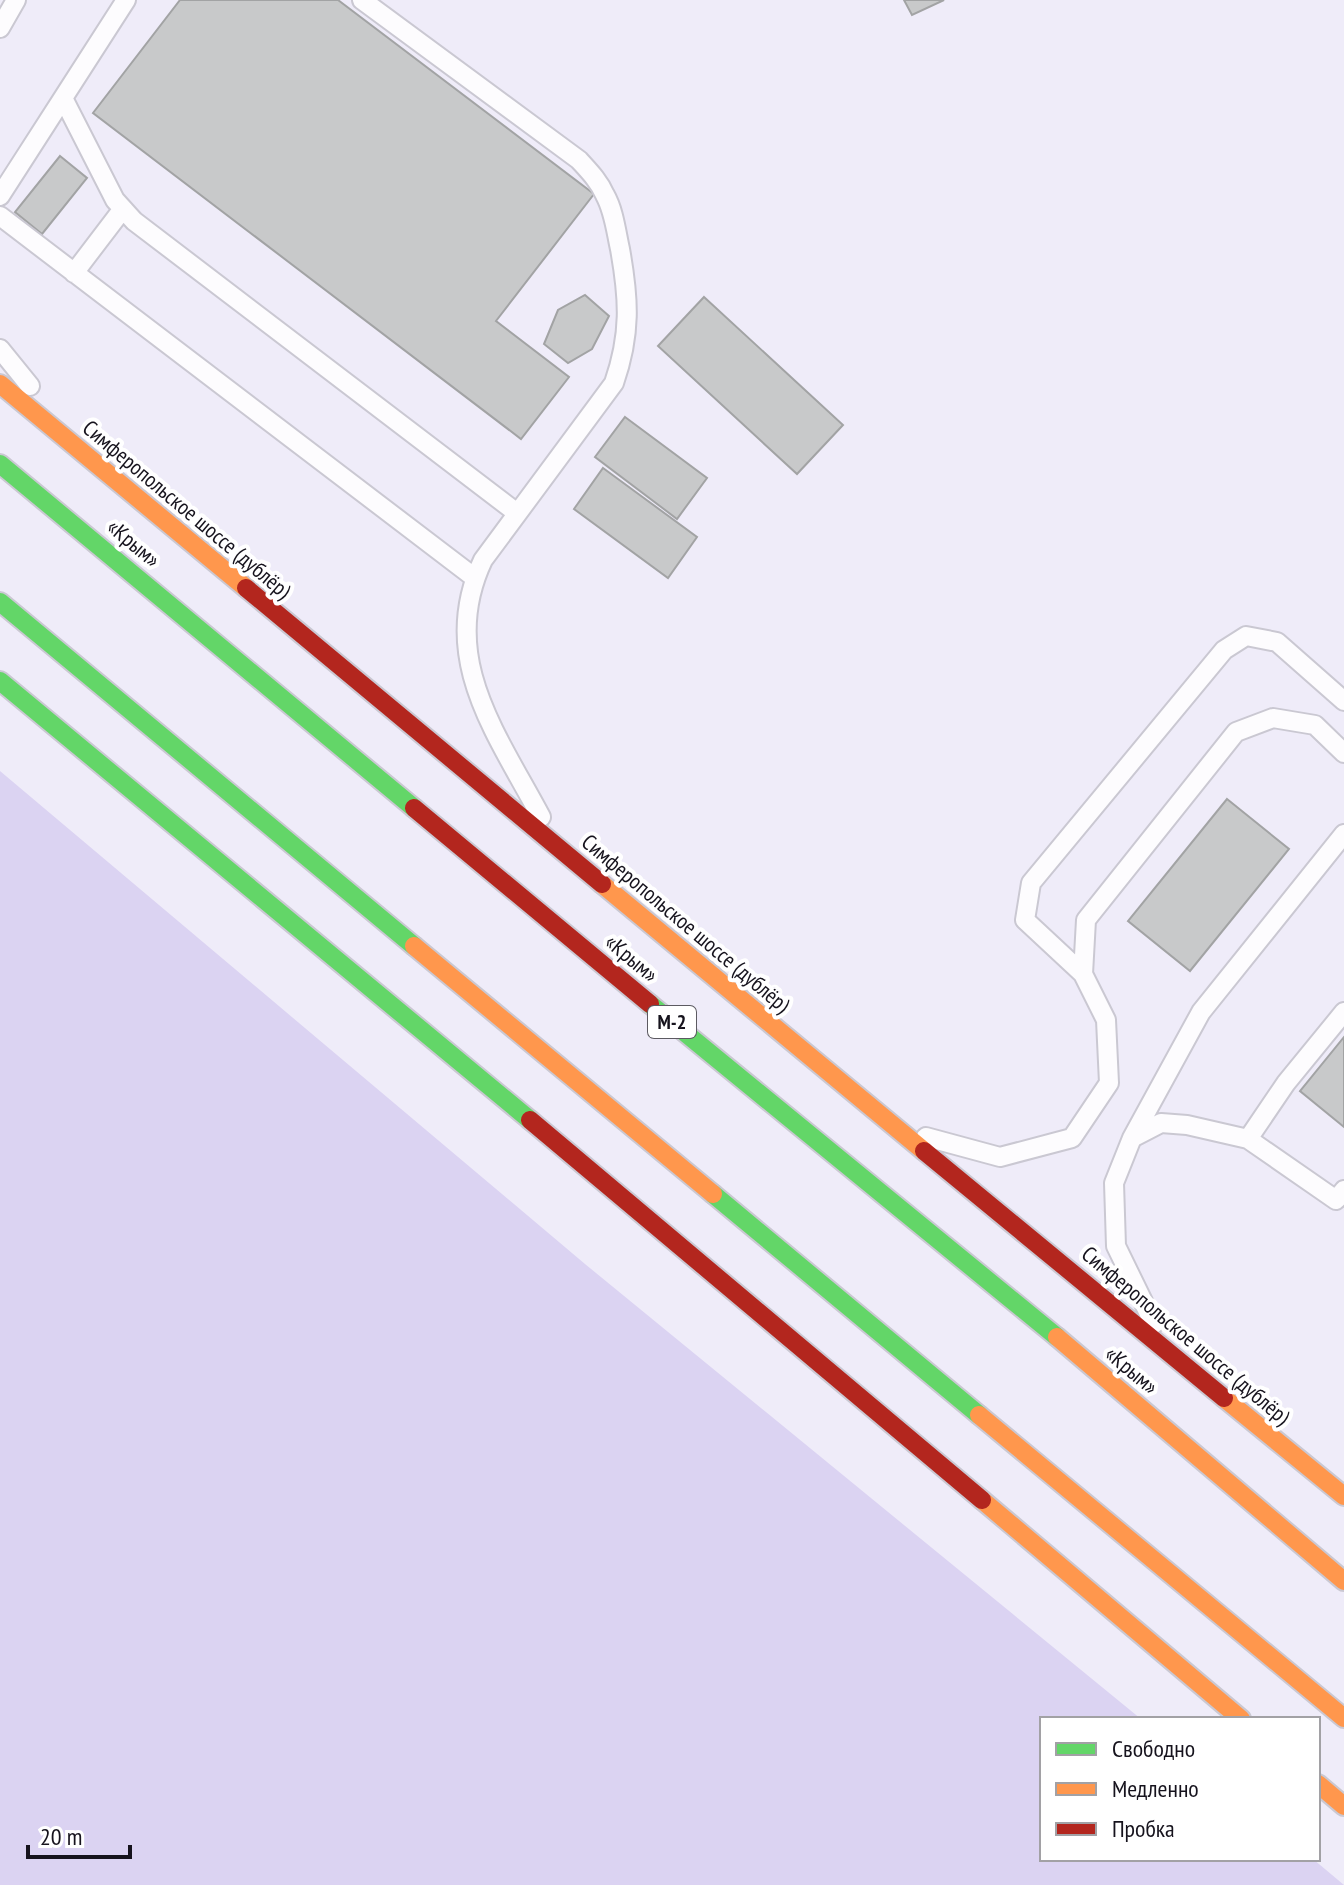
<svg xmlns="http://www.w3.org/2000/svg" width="1344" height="1885" font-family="'PT Sans Narrow',sans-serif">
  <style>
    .green { fill: #dbd3f2 }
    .building { fill: #c8c9ca; stroke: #a2a3a4; stroke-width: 2 }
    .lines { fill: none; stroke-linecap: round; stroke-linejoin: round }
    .lane-casing { stroke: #cac8d2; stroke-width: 22 }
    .fast-casing { stroke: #cac8d2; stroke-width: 22 }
    .slow-casing { stroke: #cac8d2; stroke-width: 22 }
    .jam-casing { stroke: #cac8d2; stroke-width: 22 }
    .lane { stroke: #fdfcfe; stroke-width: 18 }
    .fast { stroke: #63d668; stroke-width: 18 }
    .slow { stroke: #ff974d; stroke-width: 18 }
    .jam { stroke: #b3261e; stroke-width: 18 }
    .labels { text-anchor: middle; stroke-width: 8; stroke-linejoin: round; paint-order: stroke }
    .shield { fill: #fff; stroke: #5c5a61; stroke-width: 2 }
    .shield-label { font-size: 20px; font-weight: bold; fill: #16131d }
    .street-label { font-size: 22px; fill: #16131d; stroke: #fff }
  </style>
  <rect width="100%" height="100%" fill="#efecf9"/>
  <path class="green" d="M0,771l585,493 556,455h-99v140h271l31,26h-1344z"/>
  <path class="building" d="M180,0h158l256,194 -98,127 73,56 -48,62 -428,-326z
    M904,0h40l-32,15z
    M60,156l27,22 -45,56 -27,-22z
    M585,295l24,21 -17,33 -24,14 -24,-19 14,-34z
    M704,297l139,128 -46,49 -139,-128z
    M625,417l82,61 -30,41 -82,-62z
    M603,468l94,69 -29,41 -94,-69z
    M1227,799l62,50 -99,122 -62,-50z
    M1344,1037v90l-44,-36z"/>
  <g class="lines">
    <defs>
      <path id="lane" d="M126,0l-63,98 52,102 19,21 383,292
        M362,0l217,160c10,11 20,21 26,35 9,16 11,36 15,54 9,50 11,85 -6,134l-131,177c-46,97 14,174 58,257
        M0,28l16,-28
        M0,196l63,-98
        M0,216l475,362
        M74,273l48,-63
        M0,349l30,37
        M1083,974l3,-54 150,-188 37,-14 42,7 29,28
        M926,1137l74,20 72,-19 37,-55 -3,-63 -23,-46 -58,-54 6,-37 193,-233 22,-14 31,6 67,59
        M1132,1138l29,-15 26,2 61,14 88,61 8,-10
        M1248,1139l38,-56 58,-71
        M1154,1324l-38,-78 -2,-63 18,-45 69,-126 143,-178"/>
      <path id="fast" d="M0,464l414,344
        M0,602l414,344
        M0,681l530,439
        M650,1004l407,333
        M713,1194l266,221"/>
      <path id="slow" d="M0,384l246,204
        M602,884l322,267
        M414,946l299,248
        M1057,1337l287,244
        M1224,1398l120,98
        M979,1415l365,303
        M982,1500l259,219
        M1318,1784l26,22"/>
      <path id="jam" d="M246,588l356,296
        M414,808l236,196
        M530,1120l452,380
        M924,1151l300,247"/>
    </defs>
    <use href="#lane" class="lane-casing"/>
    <use href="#fast" class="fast-casing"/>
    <use href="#slow" class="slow-casing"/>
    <use href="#jam" class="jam-casing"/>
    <use href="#lane" class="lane"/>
    <use href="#fast" class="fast"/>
    <use href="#slow" class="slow"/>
    <use href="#jam" class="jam"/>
  </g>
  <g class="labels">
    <rect class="shield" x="648" y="1006" width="48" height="32" rx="6"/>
    <g class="shield-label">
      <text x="672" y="1029">М-2</text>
    </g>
    <g class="street-label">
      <text transform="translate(187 509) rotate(40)" y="8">Симферопольское шоссе (дублёр)</text>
      <text transform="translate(134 543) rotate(40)" y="8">«Крым»</text>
      <text transform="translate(686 923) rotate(40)" y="8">Симферопольское шоссе (дублёр)</text>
      <text transform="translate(632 958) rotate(40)" y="8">«Крым»</text>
      <text transform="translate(1186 1335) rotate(40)" y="8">Симферопольское шоссе (дублёр)</text>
      <text transform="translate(1132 1370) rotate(40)" y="8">«Крым»</text>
    </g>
  </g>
  <rect x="1040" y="1717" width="280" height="144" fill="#ffffff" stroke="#a2a1a5" stroke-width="2"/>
  <rect x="1056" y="1743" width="40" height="12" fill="#63d668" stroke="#a2a1a5" stroke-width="2"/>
  <text x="1112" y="1757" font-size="24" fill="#16131d">Свободно</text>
  <rect x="1056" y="1783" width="40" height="12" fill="#ff974d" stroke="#a2a1a5" stroke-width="2"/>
  <text x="1112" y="1797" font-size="24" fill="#16131d">Медленно</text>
  <rect x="1056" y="1823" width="40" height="12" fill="#b3261e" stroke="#a2a1a5" stroke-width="2"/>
  <text x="1112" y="1837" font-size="24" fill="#16131d">Пробка</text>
  <path d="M28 1845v12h102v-12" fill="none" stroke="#16131d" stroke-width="4"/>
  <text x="40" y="1845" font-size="24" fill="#16131d" stroke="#ffffff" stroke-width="6" paint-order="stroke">20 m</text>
</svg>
